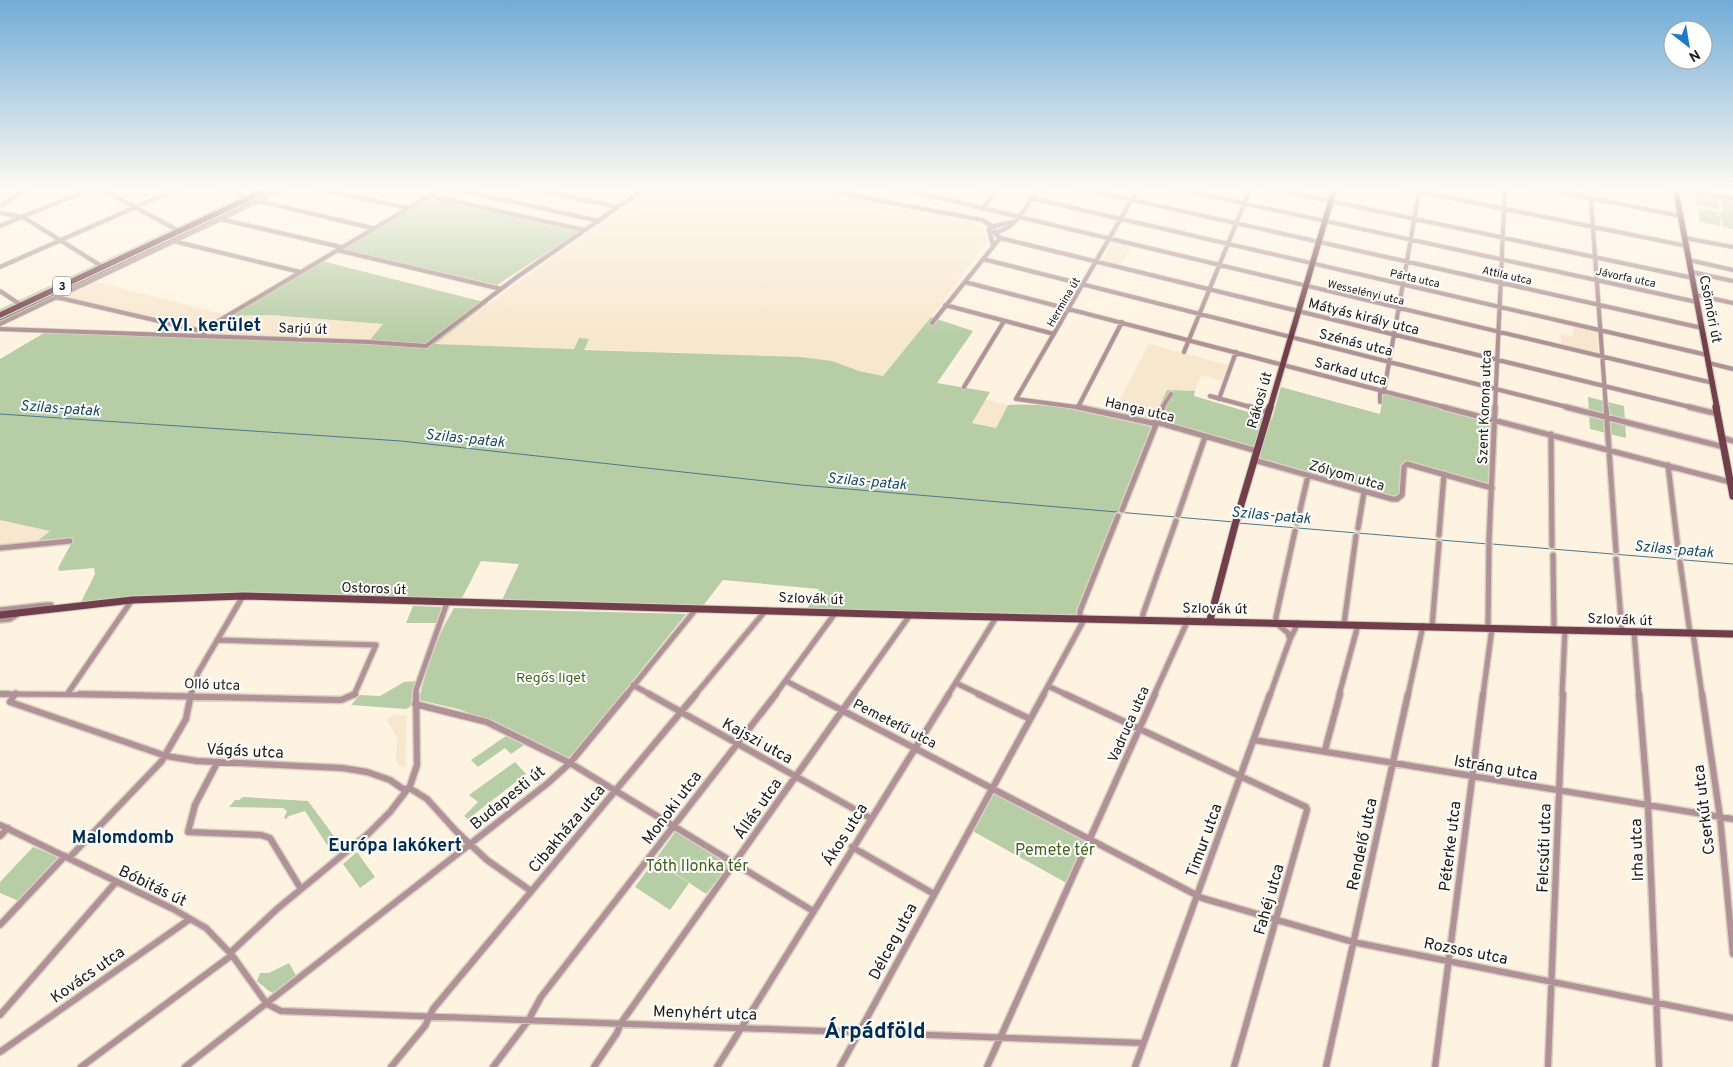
<svg xmlns="http://www.w3.org/2000/svg" width="1733" height="1067" font-family="Overpass,sans-serif">
  <style>
    .built { fill: #f7e7ce }
    .green { fill: #b7cda6 }
    .lines { fill: none; stroke-linecap: round; stroke-linejoin: round }
    .stream { stroke: #4c788d; stroke-width: 1 }
    .minor-far2-casing { stroke: #dad0c0; stroke-width: 5.5 }
    .minor-far1-casing { stroke: #dad0c0; stroke-width: 8 }
    .minor-casing { stroke: #dad0c0; stroke-width: 9 }
    .major-far1-casing { stroke: #dad0c0; stroke-width: 8 }
    .major-casing { stroke: #dad0c0; stroke-width: 9 }
    .minor-far2 { stroke: #af9197; stroke-width: 4 }
    .minor-far1 { stroke: #af9197; stroke-width: 5 }
    .minor { stroke: #af9197; stroke-width: 6 }
    .major-far1 { stroke: #713f4c; stroke-width: 5.5 }
    .major { stroke: #713f4c; stroke-width: 7 }
    .tram { stroke: #706a5f; stroke-width: 1 }
    .labels { text-anchor: middle; stroke-width: 4; stroke-linejoin: round; paint-order: stroke }
    .far-street-label { font-size: 11px; fill: #1e1a14; stroke: #fff }
    .shield { fill: #fff; stroke: #625f5a; stroke-width: 1 }
    .shield-label { font-size: 12px; font-weight: bold; fill: #1e1a14 }
    .street-label { font-size: 14px; fill: #1e1a14; stroke: #fff }
    .park-label { font-size: 14px; fill: #406415; stroke: #fff }
    .water-label { font-size: 15px; font-style: italic; fill: #154a62; stroke: #fff }
    .near-street-label { font-size: 16px; fill: #1e1a14; stroke: #fff }
    .near-park-label { font-size: 16px; fill: #406415; stroke: #fff }
    .near-neighbourhood-label { font-size: 18px; font-weight: bold; fill: #022d52; stroke: #fff }
    .district-label { font-size: 19px; font-weight: bold; fill: #022d52; stroke: #fff }
    .near-district-label { font-size: 22px; font-weight: bold; fill: #022d52; stroke: #fff }
  </style>
  <rect width="100%" height="100%" fill="#fef3e1"/>
  <path class="built" d="M650,187h150l164,32 17,9 8,12 -58,77 -48,59 -24,-5 -27,-10 -31,-4 -367,-13z
    M1113,242l18,5 -10,18 -18,-5z
    M93,281l137,35 41,-1 113,9 -14,16 -168,-6v-1l-141,-36z
    M1573,325l24,5 1,24 -37,-9v-12l12,3z
    M1149,344l79,21 -6,16 -20,-6 -7,16 -28,-1 -16,37 -41,-10z
    M984,399l24,6 -12,23 -25,-5z
    M0,520l50,11 -15,12 -35,3z
    M394,714l13,2 -2,52 -7,-2 1,-2 -3,-1 1,-25 -10,-18z"/>
  <path class="green" d="M263,187h28l-291,139v-17z
    M1694,195l24,4 2,11 -24,-6z
    M429,198l151,33 -83,54 -156,-36z
    M1720,200l13,2v27l-10,-2 -4,-15 4,1z
    M1698,208l20,4 3,14 -21,-4z
    M322,261l166,42 -53,41 139,5 5,-11 10,1 -5,11 217,7 31,4 27,10 24,5 48,-59 42,14 -36,52 53,9 -18,31 24,5 12,-23c49,-3 96,11 143,22l-74,188 -270,-6 12,-20 -96,-9 -21,27 -201,-5 18,-38 -38,-3 -20,39 -217,-5 -164,9 15,-30 -1,-6 -35,3 -1,-3 13,-24 1,-5 -37,4 15,-12 -50,-11v-161l44,-26 153,5 5,-4 168,6 13,-16 -112,-9 -41,1z
    M1281,387l99,27 4,-23 111,29 -3,68 -86,-24 -4,28 -5,7 -138,-37 2,-10 -108,-31 14,-31 28,1 -1,5 78,23z
    M1588,397l36,9 2,32 -36,-9z
    M413,606l31,1 -6,16h-32z
    M454,608l232,6 -117,146 -81,-40 -30,-11 -39,-9c7,-32 18,-64 35,-92z
    M418,681l-8,26 -4,2 -55,-4 9,-10 20,1 24,-14z
    M506,736l18,9 -13,9 -6,-6 -27,19 -7,-7z
    M515,762l11,12 -58,45 -4,-3 14,-14 -9,-7z
    M992,788l98,51 -20,46 -101,-56z
    M243,797l65,4 34,46 -9,7 -28,-43 -16,5 -3,3 -2,-1 3,-7 -4,-3 -54,-1 6,-7h4z
    M676,831l53,34 -23,29 -51,-34z
    M33,847l27,11 -41,43 -19,-8v-11z
    M357,852l18,25 -15,11 -17,-24z
    M654,861l35,22 -19,27 -35,-23z
    M289,963l8,14 -22,17 -6,-3 -12,-10 3,-8h9z"/>
  <g class="lines">
    <path class="stream" d="M0,414l401,27 400,44 433,37
      M1238,523l250,21
      M1492,544l241,20"/>
    <defs>
      <path id="minor-far2" d="M98,187l81,44
        M222,187l25,12
        M310,187l97,21
        M446,187l153,34
        M522,187l96,20
        M809,187l173,33 12,7
        M894,187l819,196
        M978,187l17,4
        M1075,187l627,141
        M1169,187l528,115
        M1264,187l429,91
        M1398,187l289,59
        M1534,187l147,29
        M1590,187l16,221
        M1667,187l66,12
        M841,193l7,-6
        M430,196l154,34
        M1031,198l676,157
        M259,201l113,27
        M0,206l31,-19
        M982,209l17,-22
        M0,213l23,4 80,50
        M220,219l121,28
        M0,226l95,-39
        M991,227l21,-5
        M989,229l4,17
        M990,232c23,3 38,-29 50,-45
        M995,233l5,5 694,170
        M1685,238l48,9
        M173,241l127,31
        M337,250l164,39
        M983,259l588,149
        M1689,260l44,10
        M0,267l181,-80
        M1692,272l41,9
        M965,282l483,126
        M0,291l21,14
        M1696,295l37,8
        M56,297l141,33 8,-1
        M945,305l109,29
        M932,323l68,-85
        M0,324l288,-137
        M0,329l368,13 58,4 91,-69 130,-90
        M203,336l2,-7 239,-142
        M1184,352l67,-165
        M1709,363l24,6
        M964,387l40,-66
        M1210,396l44,12
        M1219,399l17,-47
        M1380,402v-9l4,-2 36,-204
        M1078,407l44,-85
        M1084,408l-68,-9 123,-212
        M1162,408l9,-14
        M1495,408l10,-221"/>
      <path id="minor-far1" d="M1078,407l74,16 4,-1 101,29
        M1250,407l18,5
        M1443,407l287,75
        M1566,407l158,40
        M1606,407l10,144
        M1689,407l29,7
        M1551,434l1,112
        M1723,438l10,3
        M1254,460l138,39h5l5,-4 2,-28 3,-3 85,24
        M1668,465l11,92
        M1122,510l41,-103
        M1178,515l27,-78
        M1297,523l11,-47
        M1358,528l6,-36
        M1439,535l5,-61
        M0,548l70,-7
        M1553,555l1,75
        M1616,559l6,72
        M1680,562l10,71
        M0,610l46,-5h5v4
        M1080,618v-7l38,-95
        M1143,619v-5l33,-93
        M0,620l10,-1 8,-5
        M1344,624l12,-88
        M1432,627l7,-84
        M1488,628l1,-88 6,-133
        M1634,632l5,63
        M1693,633l9,62
        M1290,639l-2,-6 -12,-10v-6l19,-86
        M217,640l159,5 -22,50
        M786,681l27,14
        M956,683l25,12
        M633,685l18,10
        M1048,686l19,9
        M68,693l64,-93
        M0,694l133,1
        M15,695l1,-2
        M191,695l7,-22 45,-77
        M416,695v-5l31,-87
        M626,695l70,-86
        M695,695l71,-85
        M775,695l61,-83
        M853,695l57,-80
        M948,695l49,-79
        M1043,695l42,-77
        M1154,695l34,-75
        M1270,695l20,-56 8,-16
        M1339,695l19,-70
        M1408,695l15,-69
        M1483,695l9,-67
        M1562,695l3,-65"/>
      <path id="minor" d="M0,694h8
        M15,694l-5,8 156,54 31,5 145,7 25,4 23,8 13,9h8l16,10 29,32 31,29 44,31
        M80,694l261,6 14,-6
        M649,694l221,124
        M811,694l391,204 151,44 380,76
        M978,694l52,25
        M1065,694l241,113 1,3 -73,257
        M1639,694l9,111 11,262
        M1702,694l18,123 13,137
        M415,704l72,18 83,41 243,148
        M1254,740l479,79
        M1325,750l15,-56
        M217,763l-22,42 -7,27 73,3 9,3 31,51
        M0,825l173,84 33,19 26,27 35,49 14,7 862,32
        M0,836l8,-8
        M852,847l82,47
        M69,858l92,-96 25,-43 5,-25
        M0,925l65,-69
        M230,953l47,-44 92,-76 21,-21 20,-26 7,-21 -1,-71
        M0,1015l116,-133
        M0,1052l190,-133
        M81,1067l151,-112
        M185,1067l363,-284 22,-20 57,-69
        M391,1067l34,-41 8,-17 263,-315
        M493,1067l35,-46 13,-24 235,-303
        M594,1067l23,-34 4,-10 233,-329
        M717,1067l232,-373
        M840,1067l204,-373
        M987,1067l168,-373
        M1135,1067l135,-373
        M1326,1067l82,-373
        M1435,1067l48,-373
        M1548,1067l15,-373"/>
      <path id="major-far1" d="M1675,187l42,221
        M0,315l273,-128
        M1270,408l65,-221"/>
      <path id="major" d="M1716,407l17,89
        M0,615l132,-15 111,-4 667,19 823,19
        M1210,620l25,-95 35,-118"/>
    </defs>
    <use href="#minor-far2" class="minor-far2-casing"/>
    <use href="#minor-far1" class="minor-far1-casing"/>
    <use href="#minor" class="minor-casing"/>
    <use href="#major-far1" class="major-far1-casing"/>
    <use href="#major" class="major-casing"/>
    <use href="#minor-far2" class="minor-far2"/>
    <use href="#minor-far1" class="minor-far1"/>
    <use href="#minor" class="minor"/>
    <use href="#major-far1" class="major-far1"/>
    <use href="#major" class="major"/>
    <path class="tram" d="M0,320l284,-133"/>
  </g>
  <linearGradient id="sky" x2="0" y2="1"><stop stop-color="#71acd8"/><stop offset="0.56" stop-color="#fffaf2"/><stop offset="1" stop-color="#fffaf2" stop-opacity="0"/></linearGradient>
  <rect width="1733" height="336" fill="url(#sky)"/>
  <g class="labels">
    <g class="far-street-label">
      <text transform="translate(1507 275) rotate(13)" y="4">Attila utca</text>
      <text transform="translate(1626 277) rotate(12)" y="4">Jávorfa utca</text>
      <text transform="translate(1415 278) rotate(13)" y="4">Párta utca</text>
      <text transform="translate(1366 292) rotate(13)" y="4">Wesselényi utca</text>
      <text transform="translate(1063 302) rotate(-60)" y="4">Hermina út</text>
    </g>
    <rect class="shield" x="53" y="276.5" width="18" height="19" rx="4"/>
    <g class="shield-label">
      <text x="62" y="290">3</text>
    </g>
    <g class="street-label">
      <text transform="translate(1711 309) rotate(79)" y="5">Csömöri út</text>
      <text transform="translate(1364 316) rotate(14)" y="5">Mátyás király utca</text>
      <text transform="translate(303 328) rotate(2)" y="5">Sarjú út</text>
      <text transform="translate(1356 342) rotate(14)" y="5">Szénás utca</text>
      <text transform="translate(1351 371) rotate(15)" y="5">Sarkad utca</text>
      <text transform="translate(1259 400) rotate(-74)" y="5">Rákosi út</text>
      <text transform="translate(1484 407) rotate(-88)" y="5">Szent Korona utca</text>
      <text transform="translate(1140 409) rotate(13)" y="5">Hanga utca</text>
      <text transform="translate(1347 475) rotate(16)" y="5">Zólyom utca</text>
      <text transform="translate(374 588) rotate(2)" y="5">Ostoros út</text>
      <text transform="translate(811 598) rotate(2)" y="5">Szlovák út</text>
      <text transform="translate(1215 608) rotate(1)" y="5">Szlovák út</text>
      <text transform="translate(1620 619) rotate(2)" y="5">Szlovák út</text>
      <text transform="translate(212 684) rotate(2)" y="5">Olló utca</text>
      <text transform="translate(895 723) rotate(27)" y="5">Pemetefű utca</text>
      <text transform="translate(1128 724) rotate(-66)" y="5">Vadruca utca</text>
    </g>
    <g class="park-label">
      <text x="551" y="682">Regős liget</text>
    </g>
    <g class="water-label">
      <text transform="translate(60 408) rotate(4)" y="5">Szilas-patak</text>
      <text transform="translate(465 438) rotate(6)" y="5">Szilas-patak</text>
      <text transform="translate(867 481) rotate(5)" y="5">Szilas-patak</text>
      <text transform="translate(1271 515) rotate(5)" y="5">Szilas-patak</text>
      <text transform="translate(1674 549) rotate(5)" y="5">Szilas-patak</text>
    </g>
    <g class="near-street-label">
      <text transform="translate(758 740) rotate(29)" y="6">Kajszi utca</text>
      <text transform="translate(245 750) rotate(3)" y="6">Vágás utca</text>
      <text transform="translate(1496 767) rotate(10)" y="6">Istráng utca</text>
      <text transform="translate(507 797) rotate(-39)" y="6">Budapesti út</text>
      <text transform="translate(671 807) rotate(-53)" y="6">Monoki utca</text>
      <text transform="translate(757 808) rotate(-55)" y="6">Állás utca</text>
      <text transform="translate(1703 810) rotate(-97)" y="6">Cserkút utca</text>
      <text transform="translate(566 828) rotate(-50)" y="6">Cibakháza utca</text>
      <text transform="translate(844 834) rotate(-58)" y="6">Ákos utca</text>
      <text transform="translate(1203 840) rotate(-70)" y="6">Timur utca</text>
      <text transform="translate(1361 844) rotate(-78)" y="6">Rendelő utca</text>
      <text transform="translate(1449 846) rotate(-83)" y="6">Péterke utca</text>
      <text transform="translate(1543 848) rotate(-88)" y="6">Felcsúti utca</text>
      <text transform="translate(1636 850) rotate(-92)" y="6">Irha utca</text>
      <text transform="translate(153 885) rotate(26)" y="6">Bóbitás út</text>
      <text transform="translate(1268 899) rotate(-74)" y="6">Fahéj utca</text>
      <text transform="translate(892 941) rotate(-62)" y="6">Délceg utca</text>
      <text transform="translate(1466 950) rotate(11)" y="6">Rozsos utca</text>
      <text transform="translate(87 974) rotate(-35)" y="6">Kovács utca</text>
      <text transform="translate(705 1012) rotate(2)" y="6">Menyhért utca</text>
    </g>
    <g class="near-park-label">
      <text x="1055" y="855">Pemete tér</text>
      <text x="697" y="871">Tóth Ilonka tér</text>
    </g>
    <g class="near-neighbourhood-label">
      <text x="123" y="843">Malomdomb</text>
      <text x="395" y="851">Európa lakókert</text>
    </g>
    <g class="district-label">
      <text x="209" y="331">XVI. kerület</text>
    </g>
    <g class="near-district-label">
      <text x="875" y="1038">Árpádföld</text>
    </g>
  </g>
  <g transform="translate(1688 45) rotate(149)"><circle r="24" fill="#ffffff" stroke="#a5a3a1"/>
  <path d="M0-4L9 19L0 12L-9 19Z" fill="#1f79c7"/>
  <text y="-8" font-size="14" font-weight="bold" text-anchor="middle" fill="#1e1a14">N</text>
  </g>
</svg>
